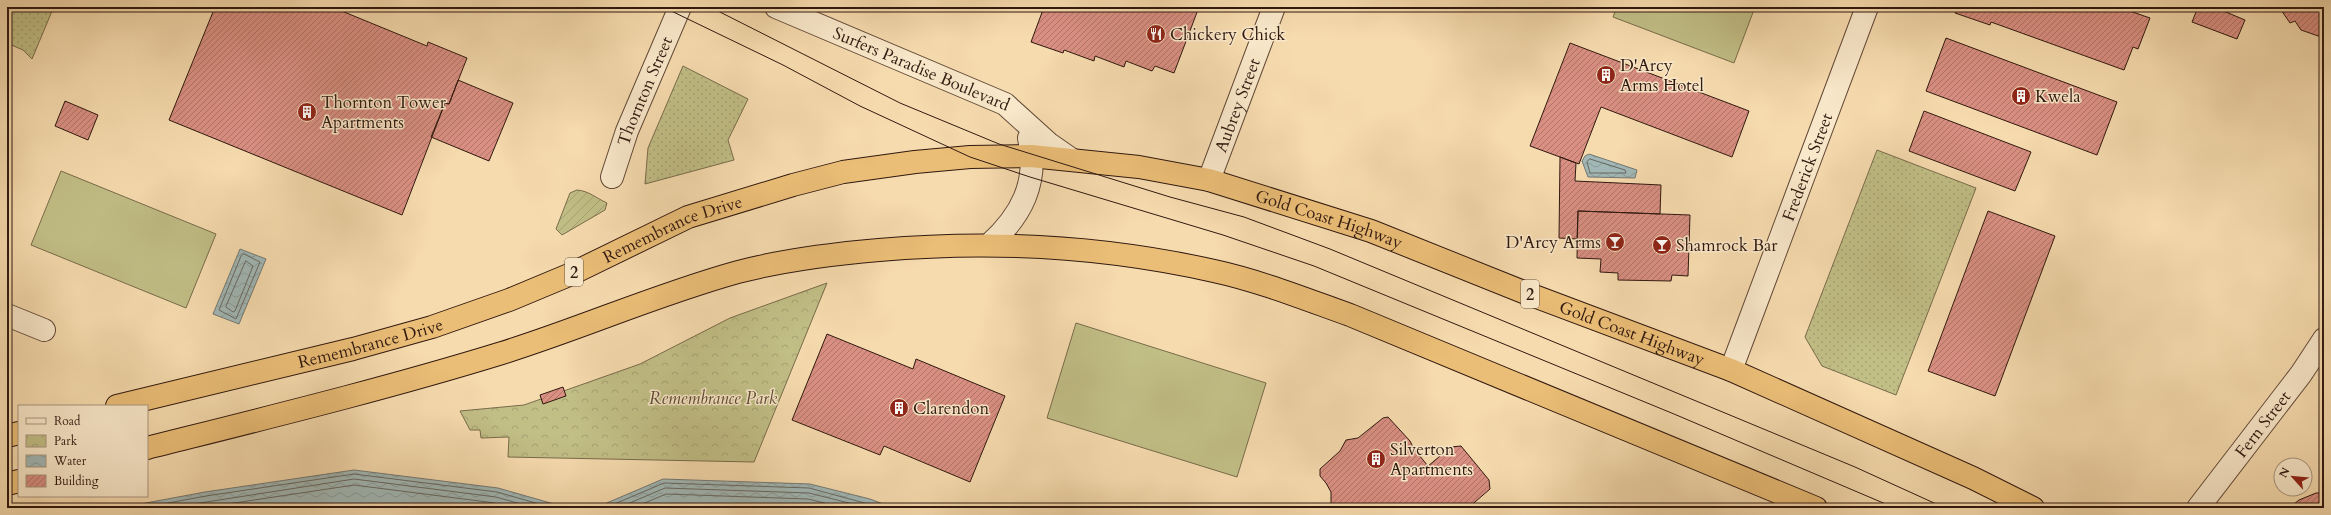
<svg xmlns="http://www.w3.org/2000/svg" width="2331" height="515" font-family="Cardo,serif">
  <style>
    .grass { fill: url(#grass-dots); stroke: #786b4a }
    .park { fill: url(#park-crowns); stroke: #786b4a }
    .garden { fill: url(#garden-furrows); stroke: #786b4a }
    .pitch { fill: #c1be86; stroke: #786b4a }
    .water { fill: url(#water-waves); stroke: #747873 }
    .lines { fill: none; stroke-linecap: round; stroke-linejoin: round }
    .shore { stroke: #686862; stroke-width: 1 }
    .building { fill: url(#building-hatch); stroke: #30180f }
    .minor-casing { stroke: #624937; stroke-width: 24 }
    .highway-casing { stroke: #30180f; stroke-width: 24 }
    .minor { stroke: #f9e8ca; stroke-width: 22 }
    .highway { stroke: #ebbe77; stroke-width: 22 }
    .tram { stroke: #30180f; stroke-width: 1 }
    .labels { text-anchor: middle; stroke-width: 3; stroke-linejoin: round; paint-order: stroke }
    .shield { fill: #f9e8ca; stroke: #6c5647; stroke-width: 1 }
    .shield-label { font-size: 16px; font-weight: bold; fill: #30180f }
    .poi-label { font-size: 17px; fill: #30180f; stroke: #f9e8ca; text-anchor: start }
    .street-label { font-size: 17px; fill: #30180f; stroke: #f9e8ca }
    .park-label { font-size: 17px; font-style: italic; fill: #5c4a33; stroke: #f9e8ca }
  </style>
  <defs>
    <pattern id="grass-dots" width="8" height="8" patternUnits="userSpaceOnUse"><rect width="8" height="8" fill="#c1be86"/><path d="M2 2h.1M6 6h.1" fill="none" stroke="#a6a372" stroke-width="1.8" stroke-linecap="round"/></pattern>
    <pattern id="park-crowns" width="20" height="18" patternUnits="userSpaceOnUse"><rect width="20" height="18" fill="#c1be86"/><path d="M2 6a3 3 0 1 1 6 0M12 15a3 3 0 1 1 6 0" fill="none" stroke="#a6a372"/></pattern>
    <pattern id="garden-furrows" width="10" height="10" patternUnits="userSpaceOnUse"><rect width="10" height="10" fill="#c1be86"/><path d="M-1 1l2-2M0 10L10 0M9 11l2-2" fill="none" stroke="#a6a372"/></pattern>
    <pattern id="water-waves" width="16" height="10" patternUnits="userSpaceOnUse"><rect width="16" height="10" fill="#a1b8b6"/><path d="M0 5q4-4 8 0t8 0" fill="none" stroke="#8b9d9b"/></pattern>
    <pattern id="building-hatch" width="6" height="6" patternUnits="userSpaceOnUse"><rect width="6" height="6" fill="#d98f82"/><path d="M-1 1l2-2M0 6l6-6M5 7l2-2" fill="none" stroke="#b07469"/></pattern>
  </defs>
  <rect width="100%" height="100%" fill="#f6dbae"/>
  <filter id="stains"><feTurbulence type="fractalNoise" baseFrequency=".005" numOctaves="4"/><feColorMatrix values="0 0 0 0 .2 0 0 0 0 .09 0 0 0 0 .02 0 0 0 .5 -.17"/></filter>
  <radialGradient id="worn" r=".72"><stop offset=".6" stop-color="#630" stop-opacity="0"/><stop offset="1" stop-color="#630" stop-opacity=".3"/></radialGradient>
  <path class="grass" d="M7,7h35l10,4 -20,48 -9,-9 -16,-7z
    M683,66l65,33 -20,41 6,20 -89,24 3,-36z
    M1877,150l99,38 -80,207 -74,-29 -17,-29z"/>
  <path class="park" d="M827,283l-73,179 -246,-5 1,-20 -28,1 -1,-8h-10l-10,-19 64,-6 116,-41 90,-46z"/>
  <path class="garden" d="M577,190c12,1 19,8 30,13l-2,7 -43,25 -6,-6 14,-36z"/>
  <path class="pitch" d="M1617,7h138l-21,56 -121,-46z
    M61,171l155,63 -30,74 -155,-63z
    M1076,323l190,60 -29,94 -190,-59z"/>
  <path class="water" d="M1589,154l48,16 -2,8 -47,-1 -6,-16 3,-5z
    M240,249l26,10 -27,65 -26,-10z
    M354,470l144,18 70,20h-449l86,-16z
    M663,479l147,5 60,15 24,9h-299z"/>
  <g class="lines">
    <path class="shore" d="M1590,159l35,11 1,3h-36l-3,-11z
      M244,254l16,8 -24,57 -17,-9 22,-54z
      M246,261l7,5 -18,45 -2,1 -7,-5z
      M141,508l65,-12 148,-22 143,18 56,16
      M168,508l186,-29 142,18 39,11
      M201,508l153,-23 141,18 18,5
      M605,508l59,-25 145,5 74,20
      M618,508l47,-20 144,5 60,15
      M633,508l33,-14 142,5 37,9"/>
  </g>
  <path class="building" d="M215,7h117l95,39 1,-4 39,16 -18,46 -4,-1 -43,112 -233,-95z
    M1044,7h155l-25,66 -19,-7 -3,5 -26,-10 -2,6 -29,-11 -1,5 -30,-11 -1,3 -32,-11z
    M1957,7h122l9,3 1,-3h29l32,11 -12,31 -5,-2 -9,23 -133,-48 -1,3 -35,-12z
    M2198,7h16l31,13 -8,19 -45,-17z
    M2279,7h45v31l-23,-8 -6,-9 -5,2z
    M1946,38l171,64 -20,53 -171,-64z
    M1570,43l179,68 -17,46 -131,-50 -22,57 -49,-18z
    M458,80l55,23 -24,58 -58,-24 14,-34 4,1z
    M65,101l33,14 -10,25 -33,-14z
    M1924,111l107,41 -16,39 -106,-40z
    M1560,157l16,6 -1,18 86,4 -1,29 -82,-3 -1,28 -18,-1z
    M1578,211l112,4 -2,61 -16,-1 -1,6 -53,-1v-7l-18,-1 1,-13 -24,-1z
    M1988,211l67,25 -60,160 -67,-25z
    M827,334l86,35 3,-10 89,37 -35,86 -86,-36 -4,9 -88,-35z
    M563,387l3,9 -23,8 -3,-9z
    M1388,417l22,24 4,8 14,17 23,-19 10,-1 28,34 1,9 -22,19h-137v-16l-5,-9 -6,-7v-7l20,-18 6,-11 12,-2 25,-20z
    M2316,493h8v15h-35l10,-8z"/>
  <g class="lines">
    <defs>
      <g id="minor">
        <path id="s1" d="M776,7l229,97 43,39 23,16"/>
        <path id="s2" d="M612,177l15,-46 53,-124"/>
        <path id="s3" d="M1209,180l65,-173"/>
        <path d="M989,245c32,-29 50,-62 40,-107"/>
        <path d="M7,315l37,15"/>
        <path id="s4" d="M1731,370l136,-363"/>
        <path id="s5" d="M2198,508l103,-134 23,-35"/>
      </g>
      <g id="highway">
        <path id="s6" d="M117,406l236,-57 79,-22 77,-27 60,-25 119,-58 105,-32 50,-13 72,-10 55,-5 61,-1 108,11 70,13 162,51 155,62 205,77 242,108 60,30"/>
        <path d="M7,436l12,-3"/>
        <path d="M147,448c119,-30 238,-59 355,-95 80,-25 156,-59 236,-81 46,-12 94,-18 141,-22 113,-10 224,-4 335,21 46,10 91,28 136,44l466,193"/>
        <path d="M7,484l12,-3"/>
      </g>
    </defs>
    <use href="#minor" class="minor-casing"/>
    <use href="#highway" class="highway-casing"/>
    <use href="#minor" class="minor"/>
    <use href="#highway" class="highway"/>
    <path class="tram" d="M663,7l120,58 77,41 110,51 60,20 193,58 91,31 360,148 221,94
      M710,7l190,96 99,41 171,53 74,20 86,32 525,218 90,41"/>
  </g>
  <defs>
    <symbol id="restaurant-disc" viewBox="-11 -11 22 22"><circle r="9.5" fill="#8f2418" stroke="#f9e8ca"/><path d="M-5-6h1v4h1v-4h1v4h1v-4h1v5L-1.5 .5V6h-2V.5L-5-1ZM5-6V6H3V1.5H1.5Q1.5-4 5-6Z" fill="#fff"/></symbol>
    <symbol id="building-disc" viewBox="-11 -11 22 22"><circle r="9.5" fill="#8f2418" stroke="#f9e8ca"/><path d="M-4-6H4V6H1V3H-1V6H-4ZM-2.5-4.3h1.7v1.8h-1.7ZM.8-4.3h1.7v1.8H.8ZM-2.5-1h1.7V.8h-1.7ZM.8-1h1.7V.8H.8Z" fill="#fff"/></symbol>
    <symbol id="bar-disc" viewBox="-11 -11 22 22"><circle r="9.5" fill="#8f2418" stroke="#f9e8ca"/><path d="M-6-5H6L.8 .8V4.5H3.5V6h-7V4.5H-.8V.8Z" fill="#fff"/></symbol>
  </defs>
  <g fill-rule="evenodd">
    <use href="#restaurant-disc" x="1145" y="23" width="22" height="22"/>
    <use href="#building-disc" x="1595" y="64" width="22" height="22"/>
    <use href="#building-disc" x="2010" y="85" width="22" height="22"/>
    <use href="#building-disc" x="296" y="101" width="22" height="22"/>
    <use href="#bar-disc" x="1604" y="231" width="22" height="22"/>
    <use href="#bar-disc" x="1651" y="234" width="22" height="22"/>
    <use href="#building-disc" x="888" y="397" width="22" height="22"/>
    <use href="#building-disc" x="1365" y="448" width="22" height="22"/>
  </g>
  <g class="labels">
    <g class="shield">
      <rect x="565" y="258" width="18" height="28" rx="3"/>
      <rect x="1521" y="280" width="18" height="28" rx="3"/>
    </g>
    <g class="shield-label">
      <text x="574" y="278">2</text>
      <text x="1530" y="300">2</text>
    </g>
    <g class="poi-label">
      <text x="1170" y="40">Chickery Chick</text>
      <text x="1620" y="71">D'Arcy<tspan x="1620" dy="20">Arms Hotel</tspan></text>
      <text x="2035" y="102">Kwela</text>
      <text x="321" y="108">Thornton Tower<tspan x="321" dy="20">Apartments</tspan></text>
      <text x="1601" y="248" text-anchor="end">D'Arcy Arms</text>
      <text x="1676" y="251">Shamrock Bar</text>
      <text x="913" y="414">Clarendon</text>
      <text x="1390" y="455">Silverton<tspan x="1390" dy="20">Apartments</tspan></text>
    </g>
    <g class="street-label">
      <text dy="6" stroke="none"><textPath href="#s1" startOffset="158">Surfers Paradise Boulevard</textPath></text>
      <text dy="6" stroke="none"><textPath href="#s2" startOffset="92">Thornton Street</textPath></text>
      <text dy="6" stroke="none"><textPath href="#s3" startOffset="80">Aubrey Street</textPath></text>
      <text dy="6" stroke="none"><textPath href="#s4" startOffset="217">Frederick Street</textPath></text>
      <text dy="6" stroke="none"><textPath href="#s6" startOffset="1260">Gold Coast Highway</textPath></text>
      <text dy="6" stroke="none"><textPath href="#s6" startOffset="585">Remembrance Drive</textPath></text>
      <text dy="6" stroke="none"><textPath href="#s6" startOffset="1584">Gold Coast Highway</textPath></text>
      <text dy="6" stroke="none"><textPath href="#s6" startOffset="261">Remembrance Drive</textPath></text>
      <text dy="6" stroke="none"><textPath href="#s5" startOffset="106">Fern Street</textPath></text>
    </g>
    <g class="park-label">
      <text x="713" y="404">Remembrance Park</text>
    </g>
  </g>
  <rect width="2331" height="515" fill="none" stroke="#f6dbae" stroke-width="24"/>
  <rect x="8" y="8" width="2315" height="499" fill="none" stroke="#30180f" stroke-width="2"/>
  <rect x="12" y="12" width="2307" height="491" fill="none" stroke="#30180f"/>
  <rect x="18" y="405" width="130" height="92" fill="#f9e8ca" stroke="#a9957f"/>
  <rect x="26" y="418" width="20" height="6" fill="#f9e8ca" stroke="#a9957f"/>
  <text x="54" y="425" font-size="12" fill="#30180f">Road</text>
  <rect x="26" y="435" width="20" height="12" fill="url(#park-crowns)" stroke="#a9957f"/>
  <text x="54" y="445" font-size="12" fill="#30180f">Park</text>
  <rect x="26" y="455" width="20" height="12" fill="url(#water-waves)" stroke="#a9957f"/>
  <text x="54" y="465" font-size="12" fill="#30180f">Water</text>
  <rect x="26" y="475" width="20" height="12" fill="url(#building-hatch)" stroke="#a9957f"/>
  <text x="54" y="485" font-size="12" fill="#30180f">Building</text>
  <g transform="translate(2293 477) rotate(297)"><circle r="19" fill="#f9e8ca" stroke="#a9957f"/>
  <path d="M0-3L7 15L0 10L-7 15Z" fill="#8f2418"/>
  <text y="-6" font-size="11" font-weight="bold" text-anchor="middle" fill="#30180f">N</text>
  </g>
  <rect width="100%" height="100%" filter="url(#stains)"/>
  <rect width="100%" height="100%" fill="url(#worn)"/>
</svg>
